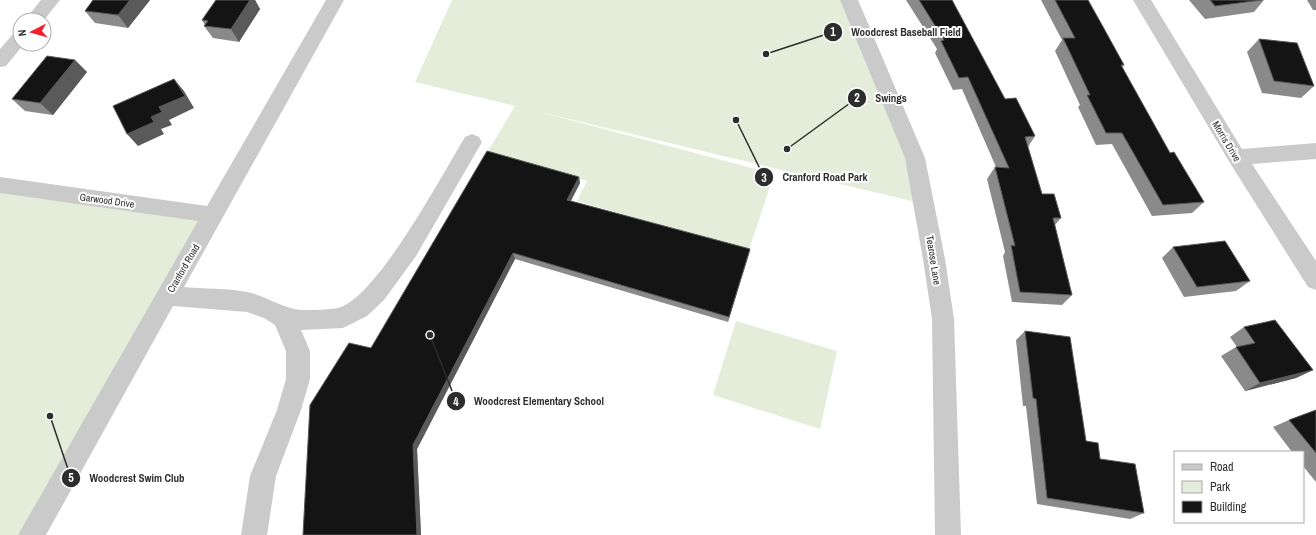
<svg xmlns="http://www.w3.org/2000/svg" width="1316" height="535" font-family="'Archivo Narrow',sans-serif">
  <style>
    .green { fill: #e4edd9 }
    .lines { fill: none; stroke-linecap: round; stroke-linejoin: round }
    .minor { fill: #cacaca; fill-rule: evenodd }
    .wall { fill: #8a8a8a }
    .shaded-wall { fill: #5a5a5a }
    .building { fill: #141414; stroke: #5a5a5a }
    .labels { text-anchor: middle; stroke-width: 4; stroke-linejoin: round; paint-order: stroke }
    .street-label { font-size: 10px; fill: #2d2d2d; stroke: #fff }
    .leader { fill: none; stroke: #2d2d2d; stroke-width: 1.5 }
    .callout-dot { fill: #2d2d2d; stroke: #fff; stroke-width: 1.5 }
    .mark-label { font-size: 12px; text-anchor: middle; font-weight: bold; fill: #fff }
    .callout-label { font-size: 11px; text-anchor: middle; font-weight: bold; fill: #2d2d2d; stroke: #fff; stroke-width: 4; stroke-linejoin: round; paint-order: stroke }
  </style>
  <rect width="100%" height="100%" fill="#fff"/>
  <path class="green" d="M452,0h397l75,204 -388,-93 238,63 -25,76 -172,-49 10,-20 -100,-28 28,-47 -100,-24z
    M0,185l213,30 -182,320h-31z
    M736,321l101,30 -17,78 -107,-34z"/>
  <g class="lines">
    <path class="minor" d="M41,0h19l-16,20h-19z
      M326,0h18l-160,287c20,2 43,1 63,5 19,4 36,17 55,18 9,0 31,0 39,-3 38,-14 101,-132 124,-170l7,-3 7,3 3,5 -66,114 -32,44 -17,16 -24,12 -42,2 9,21v28l-9,31 -25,66 -9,59h-26l9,-59 27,-66 9,-31v-28l-11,-26 -11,-7 -17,-6 -74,-6 -127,229h-28l180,-314 -198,-28v-16l207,29z
      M840,0h18l67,158 20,101 9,60 7,216h-26l-3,-216 -9,-60 -18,-101z
      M1133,0h18l91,149 74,-6v16l-64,5 64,97v29l-8,-3 -78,-124z
      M20,31v13h4l-18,22 -6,1v-18l14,-16z"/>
  </g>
  <path class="wall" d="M150,0l-22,28 -33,-5 -10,-12z
    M216,0h39l5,9 -21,33 -26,-4 -9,-12 1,-1 -3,-5z
    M906,0h46l53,99 30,37 -7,11 14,47 19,24 -6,7 17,70 -10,10 -50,-3 -9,-46 2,-4 -18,-73 8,-12h1l-34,-78 -9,1 -18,-37 2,-4z
    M1041,0h47l36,65 -2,2 48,86 34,49 -12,11 -40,3 -40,-72 -16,1 -18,-38 2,-2 -25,-54 7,-11z
    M1189,0h75l-10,12 -49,7z
    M1307,0h9v10h-3z
    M1259,39l55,47 -13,12 -39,-5 -15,-41z
    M75,60l12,12 -34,43 -28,-4 -13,-12z
    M579,177l1,6 -9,18 179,48 -22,73 -213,-63 -98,190 4,86h-118l68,-187z
    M1173,247l77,34 -14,10 -52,6 -22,-39z
    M1244,327l69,43 -17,8 -51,13 -24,-35 15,-9h1l-7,-10z
    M1025,331l61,110 58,72 -14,6 -93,-15 -11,-98h-3l-7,-66z
    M1316,410v72l-13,-16v-14h-11l-19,-25 16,-7z"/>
  <path class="shaded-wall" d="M130,0h20l-22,28 -10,-13z
    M250,0h5l5,9 -21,33 -8,-13z
    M75,60l12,12 -34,43 -13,-12z
    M174,79l10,12 10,17 -25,12 3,5 -11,4 3,5 -26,12 -11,-12 24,-17 8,-10z
    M579,177l1,6 -12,23 -1,-6z
    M750,249l-1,5 -21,68 1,-5z
    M513,253l2,6 -98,190 4,86h-4l-4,-90z
    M1313,370l-17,8 -51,13 15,-8z"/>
  <path class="building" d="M93,0h37l-12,15 -33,-4z
    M216,0h34l-19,29 -27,-3 4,-5 -6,-1z
    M919,0h33l53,99 11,-1 19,38 -10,1 17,57h12l7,24h-8l19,77 -52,-3 -9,-47 4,1 -20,-79 14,1 -41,-91 -9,1 -18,-37 3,-1z
    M1055,0h33l14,25 22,40h-3l49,88 4,-1 30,50 -41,3 -41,-72h-16l-19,-38h3l-27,-57h12z
    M1210,0h52l-47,6z
    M1259,39l38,4 17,43 -40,-5z
    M47,56l28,4 -35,43 -28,-4z
    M174,79l11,17 -26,11 3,5 -11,5 3,5 -27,12 -14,-28z
    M487,151l92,26 -12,23 183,49 -21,68 -216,-64 -100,192 4,90h-114l7,-130 39,-62 22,5z
    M1225,241l25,40 -53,6 -24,-40z
    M1275,320l38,50 -53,13 -24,-36 19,-4 -11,-16z
    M1025,331l45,6 16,104 12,2 2,16 35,5 9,49 -97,-15 -11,-99 -3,-1z
    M1316,410v43l-27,-33z"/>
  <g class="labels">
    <g class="street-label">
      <text transform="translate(1227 141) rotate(59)" y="4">Morris Drive</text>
      <text transform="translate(107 200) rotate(8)" y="4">Garwood Drive</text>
      <text transform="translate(934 260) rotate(81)" y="4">Tearose Lane</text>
      <text transform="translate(183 268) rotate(-60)" y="4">Cranford Road</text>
    </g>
  </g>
  <path class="leader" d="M766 54L833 32M787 149L857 98M736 120L764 177M430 335L456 401M50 416L71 478"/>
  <g class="callout-dot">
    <circle cx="766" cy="54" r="4"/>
    <circle cx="787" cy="149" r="4"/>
    <circle cx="736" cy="120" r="4"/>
    <circle cx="430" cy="335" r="4"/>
    <circle cx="50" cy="416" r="4"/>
    <circle cx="833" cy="32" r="10"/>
    <circle cx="857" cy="98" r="10"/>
    <circle cx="764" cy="177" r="10"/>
    <circle cx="456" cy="401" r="10"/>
    <circle cx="71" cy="478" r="10"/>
  </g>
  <g class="mark-label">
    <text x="833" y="36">1</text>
    <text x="857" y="102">2</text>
    <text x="764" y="182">3</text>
    <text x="456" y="406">4</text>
    <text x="71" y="482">5</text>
  </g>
  <g class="callout-label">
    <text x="906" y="36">Woodcrest Baseball Field</text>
    <text x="891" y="102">Swings</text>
    <text x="825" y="181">Cranford Road Park</text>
    <text x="539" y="405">Woodcrest Elementary School</text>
    <text x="137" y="482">Woodcrest Swim Club</text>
  </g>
  <rect x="1174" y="451" width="130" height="72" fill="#ffffff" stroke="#ababab"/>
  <rect x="1182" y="464" width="20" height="6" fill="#cacaca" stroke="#ababab"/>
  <text x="1210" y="471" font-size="12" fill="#2d2d2d">Road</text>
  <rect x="1182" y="481" width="20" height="12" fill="#e4edd9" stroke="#ababab"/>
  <text x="1210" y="491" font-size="12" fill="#2d2d2d">Park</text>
  <rect x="1182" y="501" width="20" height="12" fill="#141414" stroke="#ababab"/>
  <text x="1210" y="511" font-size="12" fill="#2d2d2d">Building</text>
  <g transform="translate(32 32) rotate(264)"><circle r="19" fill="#ffffff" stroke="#ababab"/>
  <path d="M0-3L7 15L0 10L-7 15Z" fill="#f61e2e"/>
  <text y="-6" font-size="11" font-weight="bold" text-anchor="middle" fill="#2d2d2d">N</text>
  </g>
</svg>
